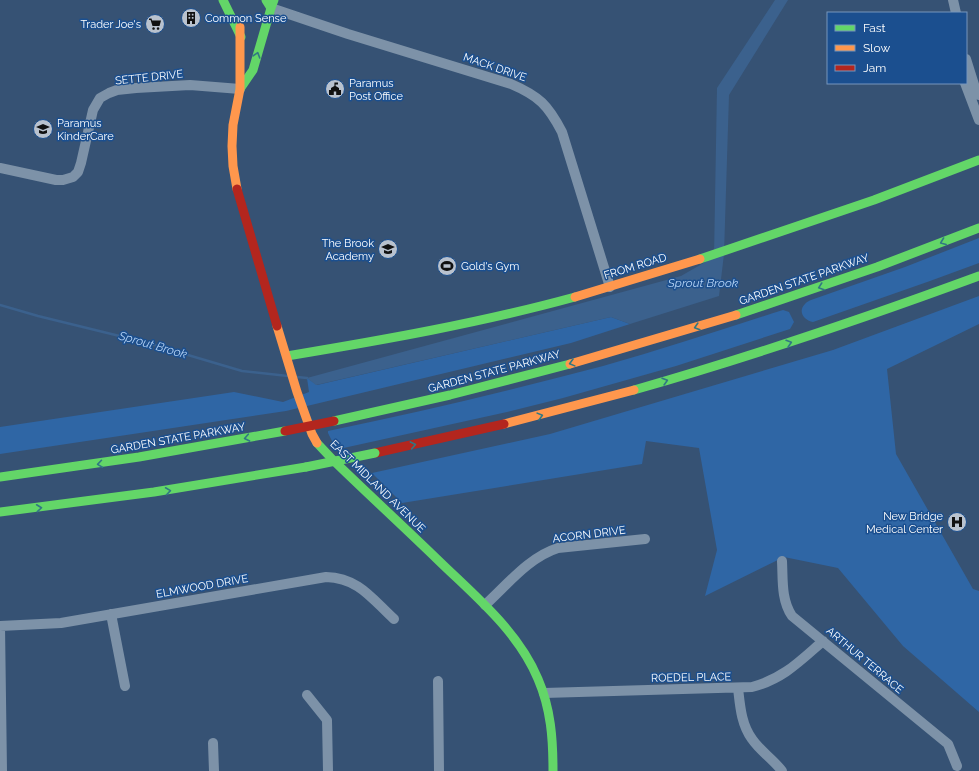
<svg xmlns="http://www.w3.org/2000/svg" width="979" height="771" font-family="Raleway,sans-serif">
  <style>
    .green { fill: #2f66a5 }
    .water { fill: #3b618d }
    .lines { fill: none; stroke-linecap: round; stroke-linejoin: round }
    .stream { stroke: #3b618d; stroke-width: 2.5 }
    .street { stroke: #7d92a8; stroke-width: 10 }
    .fast { stroke: #63d668; stroke-width: 9 }
    .slow { stroke: #ff974d; stroke-width: 9 }
    .jam { stroke: #b3261e; stroke-width: 9 }
    .fast-bridge { stroke: #63d668; stroke-width: 9 }
    .jam-bridge { stroke: #b3261e; stroke-width: 9 }
    .oneway { stroke: #317883 }
    .labels { text-anchor: middle; stroke-width: 3; stroke-linejoin: round; paint-order: stroke }
    .poi-label { font-size: 11px; fill: #fff; stroke: #1b4f8f; text-anchor: start }
    .street-label { font-size: 11px; fill: #fff; stroke: #1b4f8f }
    .water-label { font-size: 12px; font-style: italic; fill: #b5d3f5; stroke: #1b4f8f }
  </style>
  <rect width="100%" height="100%" fill="#365274"/>
  <path class="green" d="M979,238v25l-49,18 -117,41c-8,-1 -16,-10 -8,-18 1,-2 4,-3 6,-4l94,-33z
    M979,296v28l-92,45 9,85 77,135 6,2v121l-76,-66 -65,-78 -54,-11 -79,39 12,-46 -18,-102 -53,-7 -4,23 -240,39 -30,-30 178,-39 283,-84z
    M783,310l6,2 5,10 -4,7 -114,37 -113,32 -56,14 -168,37 -6,-6 -5,-10v-2c93,-19 184,-41 275,-65 60,-17 120,-37 180,-56z
    M611,317l19,7 -59,19 -285,68 -286,43v-27l234,-35 49,10 26,-10 -2,-14 10,7z"/>
  <path class="water" d="M775,0h13l-59,95 -5,159 -5,42 -89,28 -19,-7 -295,68 -9,-7 374,-102 33,-19 3,-169z"/>
  <g class="lines">
    <path class="stream" d="M0,305l38,11 106,26 98,29 46,5
      M297,377l10,1"/>
    <path class="street" d="M953,0l3,13
      M271,8l77,26 163,50c28,12 37,21 51,48l48,155
      M966,59l10,32 3,4
      M965,83l14,37
      M0,168l56,12h7l10,-3 5,-5 3,-9 12,-53 7,-12 9,-5 8,-3 19,-2 54,-3 50,4
      M782,561c1,18 -1,39 10,55l156,128 9,22
      M485,605c22,-20 44,-48 73,-57l87,-9
      M111,614l14,72
      M0,626l61,-3 265,-46c33,1 46,22 68,42
      M0,626l2,145
      M438,681l1,90
      M738,688c2,17 3,36 14,51 8,12 21,20 30,32
      M544,693l208,-6c31,-8 48,-26 71,-46
      M307,695l20,25 1,51
      M213,743l1,28"/>
    <path class="fast" d="M223,0l18,37
      M271,8l3,-8
      M240,89l13,-19 18,-62 -5,-8
      M700,259l174,-59 105,-40
      M736,315l141,-48 102,-39
      M287,356c96,-16 193,-33 288,-59
      M634,390c116,-33 231,-72 345,-114
      M334,421l116,-26 120,-31
      M317,443l16,17c35,34 71,67 106,101 36,35 79,70 99,118 13,30 15,60 15,92
      M0,477l139,-20 146,-26
      M0,512l154,-20 152,-25"/>
    <path class="slow" d="M237,189l-4,-23 -1,-20 1,-21 7,-36v-62
      M575,297l125,-38
      M277,326l20,66 15,42 5,9
      M570,364l166,-49
      M504,424l130,-34"/>
    <path class="jam" d="M237,189l40,137
      M375,453l129,-29"/>
    <path class="fast-bridge" d="M306,467l69,-14"/>
    <path class="jam-bridge" d="M285,431l49,-10"/>
  </g>
  <defs><path id="oneway-chevron" d="M-2-3.5L2.5 0L-2 3.5" fill="none" stroke-width="1.6" stroke-linecap="round" stroke-linejoin="round"/></defs>
  <g class="oneway">
    <use href="#oneway-chevron" transform="translate(257 55) rotate(-73)"/>
    <use href="#oneway-chevron" transform="translate(943 242) rotate(159)"/>
    <use href="#oneway-chevron" transform="translate(821 287) rotate(161)"/>
    <use href="#oneway-chevron" transform="translate(697 327) rotate(163)"/>
    <use href="#oneway-chevron" transform="translate(789 343) rotate(-17)"/>
    <use href="#oneway-chevron" transform="translate(572 363) rotate(165)"/>
    <use href="#oneway-chevron" transform="translate(665 381) rotate(-16)"/>
    <use href="#oneway-chevron" transform="translate(540 416) rotate(-15)"/>
    <use href="#oneway-chevron" transform="translate(247 438) rotate(169)"/>
    <use href="#oneway-chevron" transform="translate(413 445) rotate(-11)"/>
    <use href="#oneway-chevron" transform="translate(100 464) rotate(172)"/>
    <use href="#oneway-chevron" transform="translate(168 491) rotate(-8)"/>
    <use href="#oneway-chevron" transform="translate(39 508) rotate(-6)"/>
  </g>
  <defs>
    <symbol id="building-disc" viewBox="-11 -11 22 22"><circle r="9.5" fill="#b9c2ce" stroke="#1b4f8f"/><path d="M-4-6H4V6H1V3H-1V6H-4ZM-2.5-4.3h1.7v1.8h-1.7ZM.8-4.3h1.7v1.8H.8ZM-2.5-1h1.7V.8h-1.7ZM.8-1h1.7V.8H.8Z" fill="#111"/></symbol>
    <symbol id="supermarket-disc" viewBox="-11 -11 22 22"><circle r="9.5" fill="#b9c2ce" stroke="#1b4f8f"/><path d="M-6-5.5h2.5l.6 2H6L4.5 2H-2.5L-4.4-4H-6ZM-1.5 3.2a1.3 1.3 0 1 0 .1 0ZM3 3.2a1.3 1.3 0 1 0 .1 0Z" fill="#111"/></symbol>
    <symbol id="civic-disc" viewBox="-11 -11 22 22"><circle r="9.5" fill="#b9c2ce" stroke="#1b4f8f"/><path d="M-.6-6.5H3V-4.5H.6V-3L4-1V1h2V6H-6V1h2V-1L-.6-3ZM-1.2 2.5V6h2.4V2.5Z" fill="#111"/></symbol>
    <symbol id="school-disc" viewBox="-11 -11 22 22"><circle r="9.5" fill="#b9c2ce" stroke="#1b4f8f"/><path d="M0-5L7-2L0 1L-7-2ZM-4 1L0 2.5L4 1V4Q0 6-4 4Z" fill="#111"/></symbol>
    <symbol id="stadium-disc" viewBox="-11 -11 22 22"><circle r="9.5" fill="#b9c2ce" stroke="#1b4f8f"/><path d="M0-5a6.5 5 0 1 0 0 10a6.5 5 0 1 0 0-10ZM-3.5-1.8h7v3.6h-7Z" fill="#111"/></symbol>
    <symbol id="hospital-disc" viewBox="-11 -11 22 22"><circle r="9.5" fill="#b9c2ce" stroke="#1b4f8f"/><path d="M-5-5h3v3.5h4V-5h3V5h-3V1.5h-4V5h-3Z" fill="#111"/></symbol>
  </defs>
  <g fill-rule="evenodd">
    <use href="#building-disc" x="180" y="7" width="22" height="22"/>
    <use href="#supermarket-disc" x="144" y="13" width="22" height="22"/>
    <use href="#civic-disc" x="324" y="78" width="22" height="22"/>
    <use href="#school-disc" x="32" y="118" width="22" height="22"/>
    <use href="#school-disc" x="377" y="238" width="22" height="22"/>
    <use href="#stadium-disc" x="436" y="255" width="22" height="22"/>
    <use href="#hospital-disc" x="946" y="511" width="22" height="22"/>
  </g>
  <g class="labels">
    <g class="poi-label">
      <text x="205" y="22">Common Sense</text>
      <text x="141" y="28" text-anchor="end">Trader Joe's</text>
      <text x="349" y="87">Paramus<tspan x="349" dy="13">Post Office</tspan></text>
      <text x="57" y="127">Paramus<tspan x="57" dy="13">KinderCare</tspan></text>
      <text x="374" y="247" text-anchor="end">The Brook<tspan x="374" dy="13">Academy</tspan></text>
      <text x="461" y="270">Gold's Gym</text>
      <text x="943" y="520" text-anchor="end">New Bridge<tspan x="943" dy="13">Medical Center</tspan></text>
    </g>
    <g class="street-label">
      <text transform="translate(495 67) rotate(19)" y="4">MACK DRIVE</text>
      <text transform="translate(149 77) rotate(-6)" y="4">SETTE DRIVE</text>
      <text transform="translate(635 266) rotate(-17)" y="4">FROM ROAD</text>
      <text transform="translate(804 279) rotate(-19)" y="4">GARDEN STATE PARKWAY</text>
      <text transform="translate(494 371) rotate(-15)" y="4">GARDEN STATE PARKWAY</text>
      <text transform="translate(178 438) rotate(-10)" y="4">GARDEN STATE PARKWAY</text>
      <text transform="translate(378 486) rotate(44)" y="4">EAST MIDLAND AVENUE</text>
      <text transform="translate(589 534) rotate(-7)" y="4">ACORN DRIVE</text>
      <text transform="translate(202 586) rotate(-10)" y="4">ELMWOOD DRIVE</text>
      <text transform="translate(865 660) rotate(40)" y="4">ARTHUR TERRACE</text>
      <text transform="translate(691 677) rotate(-1)" y="4">ROEDEL PLACE</text>
    </g>
    <g class="water-label">
      <text x="703" y="287">Sprout Brook</text>
      <text transform="translate(153 345) rotate(16)" y="4">Sprout Brook</text>
    </g>
  </g>
  <rect x="827" y="12" width="140" height="72" fill="#1b4f8f" stroke="#7695bc"/>
  <rect x="835" y="25" width="20" height="6" fill="#63d668" stroke="#7695bc"/>
  <text x="863" y="32" font-size="12" fill="#ffffff">Fast</text>
  <rect x="835" y="45" width="20" height="6" fill="#ff974d" stroke="#7695bc"/>
  <text x="863" y="52" font-size="12" fill="#ffffff">Slow</text>
  <rect x="835" y="65" width="20" height="6" fill="#b3261e" stroke="#7695bc"/>
  <text x="863" y="72" font-size="12" fill="#ffffff">Jam</text>
</svg>
